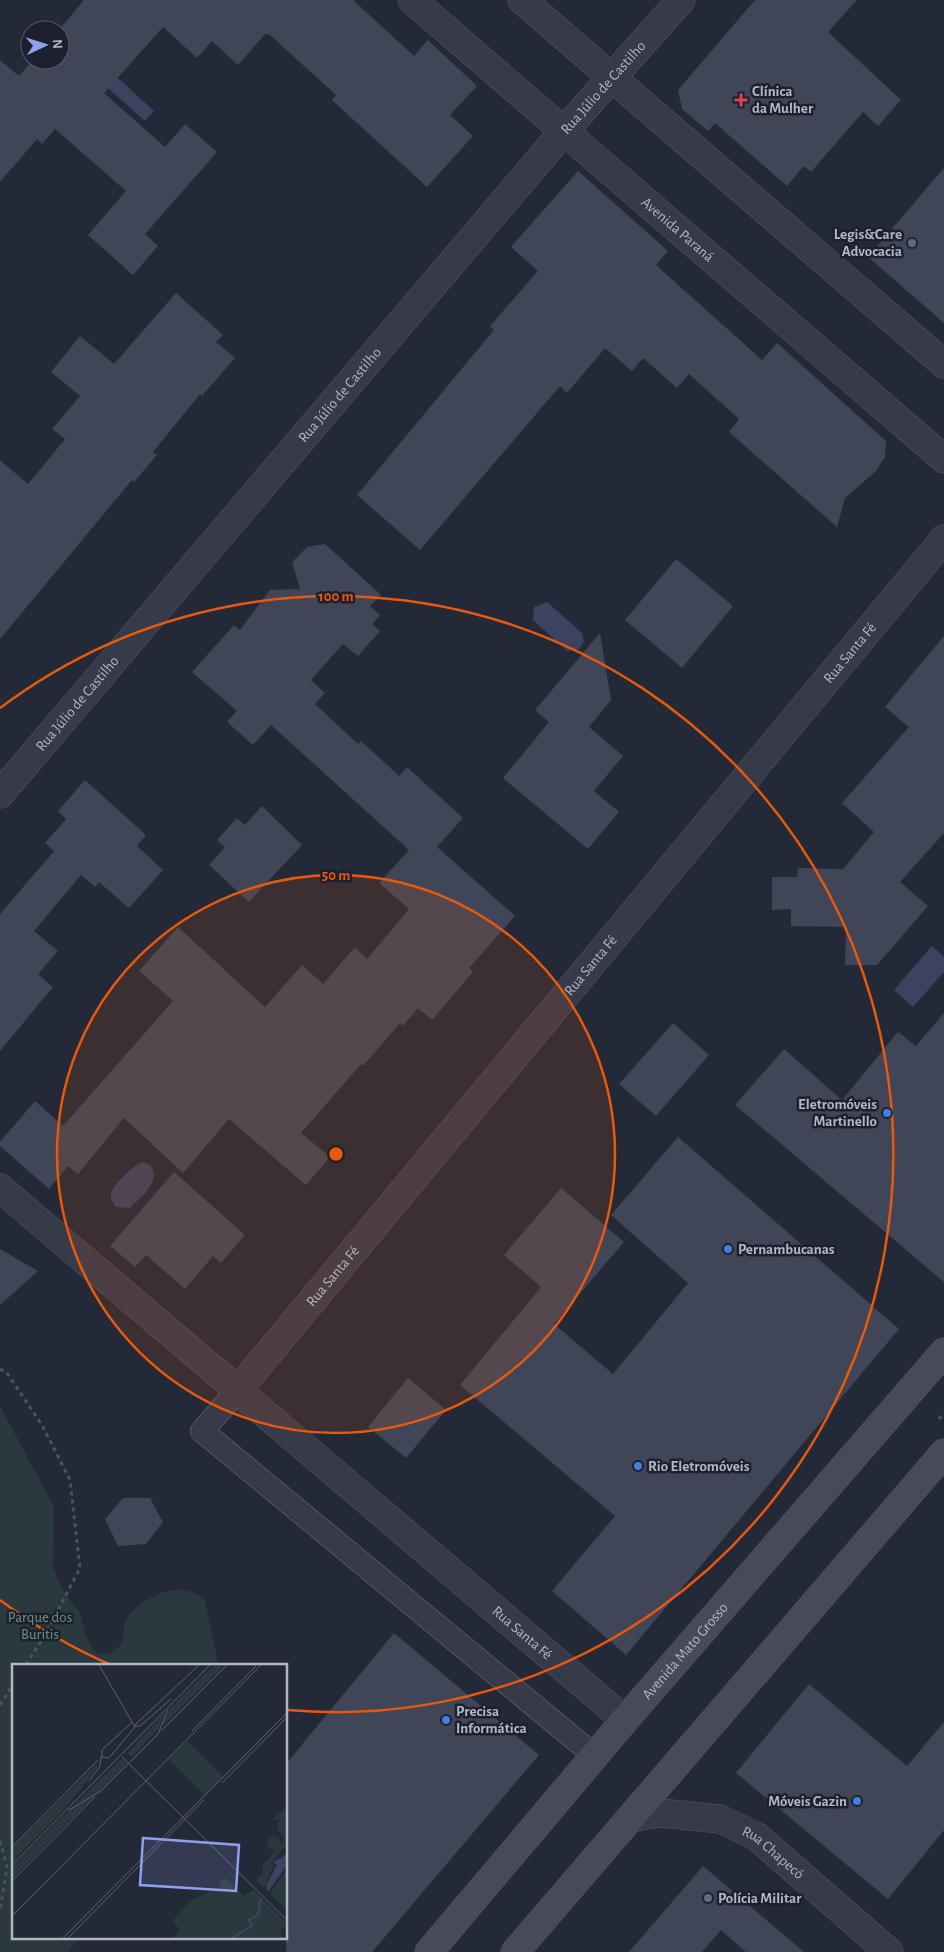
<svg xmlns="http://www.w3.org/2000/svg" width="944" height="1952" font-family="'Alegreya Sans',sans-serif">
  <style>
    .green { fill: #2a393d }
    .water { fill: #3b4360 }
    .building { fill: #404658 }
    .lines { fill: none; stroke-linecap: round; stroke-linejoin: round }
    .service-casing { stroke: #535664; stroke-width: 24 }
    .minor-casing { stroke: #535664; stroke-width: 29 }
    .tertiary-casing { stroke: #535664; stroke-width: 29 }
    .secondary-casing { stroke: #535664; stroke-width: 29 }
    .path { stroke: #48555b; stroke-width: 3; stroke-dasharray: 4 4; stroke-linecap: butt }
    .service { stroke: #373b49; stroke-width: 22 }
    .minor { stroke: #373b49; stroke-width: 28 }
    .tertiary { stroke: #373b49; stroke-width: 28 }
    .secondary { stroke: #464a5b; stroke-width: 28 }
    .ring { fill: none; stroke: #e8590c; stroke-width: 2.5 }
    .health-dot { fill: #e0444e; stroke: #1d202e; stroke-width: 2 }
    .service-dot { fill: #5c6f8a; stroke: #1d202e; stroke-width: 2 }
    .shop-dot { fill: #3f7fe0; stroke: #1d202e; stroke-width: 2 }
    .labels { text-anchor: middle; stroke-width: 5; stroke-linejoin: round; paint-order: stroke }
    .street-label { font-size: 15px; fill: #b3b6c5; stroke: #1d202e }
    .poi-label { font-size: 15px; font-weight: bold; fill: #b3b6c5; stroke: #1d202e; text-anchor: start }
    .park-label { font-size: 15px; fill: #6c947d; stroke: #1d202e }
    .inset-river { fill: none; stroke: #3b4360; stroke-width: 2.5 }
    .inset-road { fill: none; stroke: #5d6170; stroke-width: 1 }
    .view { fill: #8fa1ee; fill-opacity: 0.15; stroke: #8fa1ee; stroke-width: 2.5 }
    .inset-edge { fill: none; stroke: #b3b6c5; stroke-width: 2.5 }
    .centre { fill: #e8590c; stroke: #1d202e; stroke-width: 2.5 }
    .ring-label { font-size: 15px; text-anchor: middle; font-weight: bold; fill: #e8590c; stroke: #1d202e; stroke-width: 5; stroke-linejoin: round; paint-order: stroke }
  </style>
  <rect width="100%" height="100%" fill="#242938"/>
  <path class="green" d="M0,1406l54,101 -1,61 11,24 16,21 6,24 10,16 13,1c4,-3 10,-7 12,-10 4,-9 1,-19 7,-27 15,-21 56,-40 77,-16l14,65h-205v272h65l-11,14h-68z"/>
  <path class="water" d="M117,77l37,34 -9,10 -37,-33z
    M547,602l35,31 2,9 -5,7 -12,2 -34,-31 1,-13z
    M932,946l12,11v15l-31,35 -19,-17z
    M143,1162l8,4c10,17 -10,30 -21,42l-14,-1c-3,-4 -6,-8 -5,-14 3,-9 23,-29 32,-31z"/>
  <path class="building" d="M84,0h269l61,56 14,-16 49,46 -27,29 23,21 -46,51 -95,-87 4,-5 -67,-61h-4l-27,31 -26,-24 -15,17 -34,-31 -59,66 61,54 20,-23 32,28 -72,82 13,12 -25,29 -45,-40 38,-44 -71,-62 -13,15 -5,-5 -37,43v-122l19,16 14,-16h27l-1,-30z
    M755,0h102l-29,32 73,68 -23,26 -15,-14 -52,60 -7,-6 -17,20 -72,-63 -7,8 -26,-22 -4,-19z
    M944,168v155l-76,-66z
    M578,171l90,80 -12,14 106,95 15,-17 109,98 -1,16 -9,14 -31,27 -8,29 -108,-95 10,-13 -50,-45 -12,14 -34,-30 -11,13 -27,-23 -38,45 -7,-7 -140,164 -63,-55 137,-165 -4,-4 48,-55 -27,-24z
    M176,293l47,42 -7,7 19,16 -33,38 -2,-2 -47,58 4,3 -23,27 -2,-2 -132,159v-179l28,24 37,-45 -13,-10 28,-33 -29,-24 29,-36 34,28z
    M325,544l56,51 -11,11 10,9 -8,9 8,7 -22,25 -15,-12 -32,36 14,13 -10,11 43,40 3,-3 38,35 8,-9 56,51 -26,29 78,69 -46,52 4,4 -41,48 -14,-12 -15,18 -3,-3 -37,43 -2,-2 -60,69 29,24 -24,28 -77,-66 -46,54 -59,-55 -46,56 -10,-8 -19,23 -49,-43v-4l35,-41 28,25 110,-125 -34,-30 39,-44 87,80 37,-42 21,19 32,-37 12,12 42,-50 -30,-26 30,-33 -138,-125 -18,20 -26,-23 10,-11 -45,-39 42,-47 6,5 30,-40 30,-1 -8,-27 15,-15z
    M676,559l57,47 -51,62 -57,-48z
    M600,633l11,67 -22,27 34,29 -29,35 25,21 -31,37 -85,-71 46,-56 -14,-12z
    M944,636v197l-44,49 28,24 -51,59h-32l1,-38 -55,-1v-17l-19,1v-33h25l1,-9 45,1 31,-37 -32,-29 67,-76 -24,-20z
    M85,780l61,55 -9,11 26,24 -34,38 -30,-26 -4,5 -14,-12 -47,56 24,20 -20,23 15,13 -53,64v-137l54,-63 -9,-8 21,-24 -8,-8z
    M262,806l40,39 -53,57 -40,-37 16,-18 -8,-7 20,-22 8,7z
    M944,1013v269l-209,-177 49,-56 58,51 56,-68 18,14z
    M673,1023l36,32 -53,61 -37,-32z
    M678,1137l221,192 -273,326 -74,-64 63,-75 -155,-131 81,-98 -37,-32 57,-67 63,54 -70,82 59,50 75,-91 -77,-68z
    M174,1172l71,63 -24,28 -8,-7 -28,33 -39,-34 -11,12 -25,-21z
    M0,1249l38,22 -38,34z
    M408,1378l38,32 -40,48 -38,-31z
    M123,1498h27l13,24 -17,22 -28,2 -13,-27z
    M394,1633l145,122 -167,197h-86v-188z
    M809,1684l98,82 37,-44v108l-56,69 -152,-126z
    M703,1866l101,86h-58l-25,-22 -19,22h-73z"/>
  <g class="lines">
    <defs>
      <path id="service" d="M238,1390l-36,41 393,325"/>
      <g id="minor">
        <path id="s1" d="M0,794l564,-663 117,-131"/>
        <path id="s2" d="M0,1188l625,532"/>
        <path id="s3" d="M238,1390l706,-851"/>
        <path id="s4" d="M630,1818l31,-5 59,6 36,17 133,116"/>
      </g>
      <g id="tertiary">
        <path id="s5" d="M412,0l532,459"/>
        <path d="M522,0l422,364"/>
      </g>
      <g id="secondary">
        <path id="s6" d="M429,1952l196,-232 319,-368"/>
        <path d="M515,1952l429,-499"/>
      </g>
    </defs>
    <use href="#service" class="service-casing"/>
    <use href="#minor" class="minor-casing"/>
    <use href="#tertiary" class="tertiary-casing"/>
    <use href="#secondary" class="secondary-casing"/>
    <path class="path" d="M0,1369l7,4 35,52 28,55 10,88 -35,67 -20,31
      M939,1419l5,-6
      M0,1705l14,-22
      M0,1841l7,26 -7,44"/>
    <use href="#service" class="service"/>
    <use href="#minor" class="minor"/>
    <use href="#tertiary" class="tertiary"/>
    <use href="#secondary" class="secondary"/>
  </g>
  <circle cx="336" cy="1154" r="279" fill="#e8590c" fill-opacity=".12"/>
  <g class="ring">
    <circle cx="336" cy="1154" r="279"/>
    <path d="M113 1666A558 558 0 0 1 0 1600M0 708A558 558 0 1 1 287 1710"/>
  </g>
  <path class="health-dot" d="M738.5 92.5h5v5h5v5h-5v5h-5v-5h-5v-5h5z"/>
  <g class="service-dot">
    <circle cx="912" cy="243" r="5"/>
    <circle cx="708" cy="1898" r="5"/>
  </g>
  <g class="shop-dot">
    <circle cx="887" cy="1113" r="5"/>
    <circle cx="728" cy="1249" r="5"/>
    <circle cx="638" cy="1466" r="5"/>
    <circle cx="446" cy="1720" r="5"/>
    <circle cx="857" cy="1801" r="5"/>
  </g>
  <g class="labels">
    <g class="street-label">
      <text dy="5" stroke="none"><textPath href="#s1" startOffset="929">Rua Júlio de Castilho</textPath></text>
      <text dy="5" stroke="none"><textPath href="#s5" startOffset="351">Avenida Paraná</textPath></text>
      <text dy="5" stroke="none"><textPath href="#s1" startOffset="524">Rua Júlio de Castilho</textPath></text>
      <text dy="5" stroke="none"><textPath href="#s3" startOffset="958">Rua Santa Fé</textPath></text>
      <text dy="5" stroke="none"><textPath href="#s1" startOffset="119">Rua Júlio de Castilho</textPath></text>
      <text dy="5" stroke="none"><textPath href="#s3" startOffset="552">Rua Santa Fé</textPath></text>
      <text dy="5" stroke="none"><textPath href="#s3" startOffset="148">Rua Santa Fé</textPath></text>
      <text dy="5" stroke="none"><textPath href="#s2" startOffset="686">Rua Santa Fé</textPath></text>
      <text dy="5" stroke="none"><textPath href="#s6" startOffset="395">Avenida Mato Grosso</textPath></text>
      <text dy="5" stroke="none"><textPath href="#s4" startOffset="154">Rua Chapecó</textPath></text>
    </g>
    <g class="poi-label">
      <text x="752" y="96">Clínica<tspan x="752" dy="17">da Mulher</tspan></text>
      <text x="902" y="239" text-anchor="end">Legis&amp;Care<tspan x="902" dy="17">Advocacia</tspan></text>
      <text x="877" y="1109" text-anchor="end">Eletromóveis<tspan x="877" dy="17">Martinello</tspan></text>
      <text x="738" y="1254">Pernambucanas</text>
      <text x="648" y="1471">Rio Eletromóveis</text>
      <text x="456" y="1716">Precisa<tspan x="456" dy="17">Informática</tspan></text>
      <text x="847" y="1806" text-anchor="end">Móveis Gazin</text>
      <text x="718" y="1903">Polícia Militar</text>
    </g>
    <g class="park-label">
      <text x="40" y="1622">Parque dos<tspan x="40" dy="17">Buritis</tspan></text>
    </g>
  </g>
  <g transform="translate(12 1664)">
    <rect width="275" height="275" fill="#242938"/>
    <path d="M202,1h11l-63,61 9,-19zM155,46l-9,19 -25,27 -6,-2zM175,77l36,35 -18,19 -36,-36zM109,95l6,5 -115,114v-11zM85,100v4l-30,38 -55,56v-14zM275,143v37l-16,19 3,2 -10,23 -8,-8 7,-8 -1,-6 23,-26 -8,-11 2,-10 -8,1zM255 179a7 7 0 1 1 14 0a7 7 0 1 1-14 0ZM275,204v42l-17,-16zM214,214l18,18 10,-6 33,33 -7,10 4,5h-112l8,-8 -7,-9 2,-3 16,-18 30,-14 -2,-6z" fill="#2a393d"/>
    <path d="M275,190v11l-19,27 -2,-6 11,-22 -5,-1z" fill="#3b4360"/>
    <path class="inset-river" d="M220,274l20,-12 -3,-6 9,-5 3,-17"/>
    <path class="inset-road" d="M87,1l36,62 -26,31 -7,-1v-7l30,-28M122,62l65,-61M122,62h6l31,-27M149,67l66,-66M180,67l64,-65M146,70l10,-24M110,93l165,163M77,117l11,-15 1,-10M210,119l65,-66M89,127l57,-57M57,146l32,-19M0,183l86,-87M0,201l198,-200M0,217l83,-84M0,252l249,-251M51,274l224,-225M56,274l136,-138"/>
    <path class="view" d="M131,174l96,7 -3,46 -96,-6z"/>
    <rect width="275" height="275" class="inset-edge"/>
  </g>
  <circle cx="336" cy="1154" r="8" class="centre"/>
  <g class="ring-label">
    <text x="336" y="601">100 m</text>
    <text x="336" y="880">50 m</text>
  </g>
  <g transform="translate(45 45) rotate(86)"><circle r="24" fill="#1d202e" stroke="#595c6a"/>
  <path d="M0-4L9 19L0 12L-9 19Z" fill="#8fa1ee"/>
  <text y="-8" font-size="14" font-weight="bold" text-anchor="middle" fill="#b3b6c5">N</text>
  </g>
</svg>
